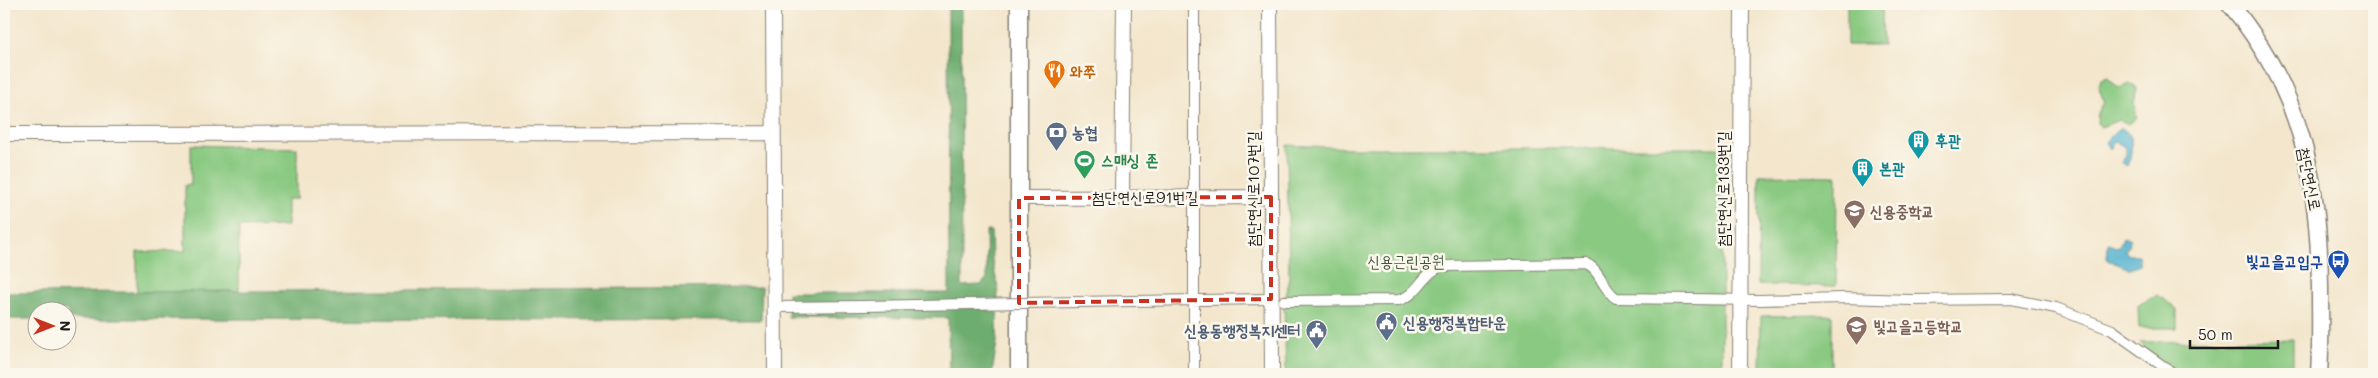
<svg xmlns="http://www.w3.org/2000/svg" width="2378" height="378" font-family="Mali,'Poor Story',sans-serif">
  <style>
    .green { fill: #89c981; stroke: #52724e }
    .forest { fill: #6ead6f; stroke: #456446 }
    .water { fill: #4fb1ce; stroke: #366675 }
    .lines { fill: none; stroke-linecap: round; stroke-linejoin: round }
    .pedestrian-casing { stroke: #888174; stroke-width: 12 }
    .minor-casing { stroke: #888174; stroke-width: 16 }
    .tertiary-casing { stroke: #888174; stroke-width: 19 }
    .pedestrian { stroke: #fff; stroke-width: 10 }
    .minor { stroke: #fff; stroke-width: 14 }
    .tertiary { stroke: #fff; stroke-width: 16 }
    .pedestrian-bridge-casing { stroke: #888174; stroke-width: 12; stroke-linecap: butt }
    .pedestrian-bridge { stroke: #fff; stroke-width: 10 }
    .marked { fill: none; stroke: #c8321e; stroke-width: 4; stroke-dasharray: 10 6; stroke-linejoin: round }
    .labels { text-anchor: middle; stroke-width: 5; stroke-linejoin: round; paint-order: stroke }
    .food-label { font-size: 16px; font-weight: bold; fill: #c56008; stroke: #fbf7ec; text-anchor: start }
    .service-label { font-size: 16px; font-weight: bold; fill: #4e5e75; stroke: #fbf7ec; text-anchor: start }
    .culture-label { font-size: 16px; font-weight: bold; fill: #0d838f; stroke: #fbf7ec; text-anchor: start }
    .leisure-label { font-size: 16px; font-weight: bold; fill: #27864d; stroke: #fbf7ec; text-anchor: start }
    .street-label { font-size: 16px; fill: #1c1c1c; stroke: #fbf7ec }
    .education-label { font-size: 16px; font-weight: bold; fill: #785e54; stroke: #fbf7ec; text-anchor: start }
    .park-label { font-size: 16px; fill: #42593f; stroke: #fbf7ec }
    .transit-label { font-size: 16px; font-weight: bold; fill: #164399; stroke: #fbf7ec; text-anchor: end }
  </style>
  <rect width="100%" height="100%" fill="#fbf7ec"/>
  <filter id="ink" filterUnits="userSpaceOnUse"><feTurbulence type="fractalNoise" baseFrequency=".02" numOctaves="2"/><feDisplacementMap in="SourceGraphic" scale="10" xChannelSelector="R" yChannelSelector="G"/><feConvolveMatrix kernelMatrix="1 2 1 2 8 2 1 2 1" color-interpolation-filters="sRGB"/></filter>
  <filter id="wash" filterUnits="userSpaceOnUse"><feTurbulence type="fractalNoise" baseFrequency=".0096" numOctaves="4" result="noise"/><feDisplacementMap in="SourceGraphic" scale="20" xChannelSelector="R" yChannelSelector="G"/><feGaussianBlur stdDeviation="1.12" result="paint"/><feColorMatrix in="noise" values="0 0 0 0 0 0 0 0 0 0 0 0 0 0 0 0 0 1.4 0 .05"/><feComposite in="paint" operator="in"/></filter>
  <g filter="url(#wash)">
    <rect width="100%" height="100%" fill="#f3e6cc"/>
    <path class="green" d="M1847,4h35l1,41h-36z
      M2108,77l11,11 11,-4 5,1 2,4 -3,14 3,14 -8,7 -10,-4 -18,7 -4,-4 1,-10 6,-11 -6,-17 3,-6z
      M191,145l106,3v51h-10v27l-48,1v64l-102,1v-40l48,-1v-66h6z
      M1287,145l65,3h370v226h-436l-2,-73 5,-23z
      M1759,175l78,1 -1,110 -78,-1z
      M2158,295l19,14v19h-38l-1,-23z
      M1832,315v59h-72l1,-58z
      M2293,339v35h-126l-27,-32z"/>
    <path class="forest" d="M948,4h13l1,282 19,-1 6,-7 -1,-47h5l1,28 6,29 -1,54 -5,32h-43l-1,-56 -160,-1v-24h161z
      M762,287l-1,33 -693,-1v-9h-30l-1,9h-33v-26z"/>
    <path class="water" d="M2120,127c15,7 13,26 7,39l-6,-4 5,-7v-8l-11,-5 -5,7 -4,-7z
      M2123,237l8,3 -6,12 5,3h8l2,10 -10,4 -23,-9 1,-17 11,4z"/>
  </g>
  <g filter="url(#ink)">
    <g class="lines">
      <defs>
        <path id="pedestrian" d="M1133,301l138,-2
          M1284,301l115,-1c19,-4 25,-30 44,-34l143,-2c14,5 17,26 30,34l144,2 83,-2 69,2 99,-1 45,9 56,22 62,44
          M775,307l88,-1
          M1194,374v-370"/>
        <path id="minor" d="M773,4l2,370
          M1270,4l2,370
          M4,134l769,-1
          M1122,197l2,-193
          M1019,198l252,-1
          M1740,374l2,-370"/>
        <path id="tertiary" d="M1019,4v370
          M2230,4c71,86 89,174 90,283 0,29 1,58 -1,87"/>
      </defs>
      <use href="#pedestrian" class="pedestrian-casing"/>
      <use href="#minor" class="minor-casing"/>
      <use href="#tertiary" class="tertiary-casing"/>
      <use href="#pedestrian" class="pedestrian"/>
      <use href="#minor" class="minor"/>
      <use href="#tertiary" class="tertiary"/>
      <defs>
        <path id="pedestrian-bridge" d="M863,306l270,-5"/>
      </defs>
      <use href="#pedestrian-bridge" class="pedestrian-bridge-casing"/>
      <use href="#pedestrian-bridge" class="pedestrian-bridge"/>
    </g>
  </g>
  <path class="marked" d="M1271,197v102l-252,4v-105z"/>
  <defs>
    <symbol id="restaurant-pin" viewBox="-11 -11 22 30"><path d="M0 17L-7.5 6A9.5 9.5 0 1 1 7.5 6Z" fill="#e8710a" stroke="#fbf7ec"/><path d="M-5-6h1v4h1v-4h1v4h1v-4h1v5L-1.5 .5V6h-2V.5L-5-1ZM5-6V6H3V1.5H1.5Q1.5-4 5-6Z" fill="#fff"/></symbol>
    <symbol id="bank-pin" viewBox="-11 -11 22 30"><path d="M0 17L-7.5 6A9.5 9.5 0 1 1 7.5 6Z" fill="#5c6f8a" stroke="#fbf7ec"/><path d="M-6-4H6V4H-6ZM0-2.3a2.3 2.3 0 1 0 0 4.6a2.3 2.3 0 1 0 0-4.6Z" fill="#fff"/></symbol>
    <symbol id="building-pin" viewBox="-11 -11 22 30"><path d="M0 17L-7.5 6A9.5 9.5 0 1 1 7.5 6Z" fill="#0f9aa8" stroke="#fbf7ec"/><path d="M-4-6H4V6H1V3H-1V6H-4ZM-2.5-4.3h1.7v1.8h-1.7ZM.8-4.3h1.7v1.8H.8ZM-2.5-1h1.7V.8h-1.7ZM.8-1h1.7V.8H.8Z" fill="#fff"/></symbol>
    <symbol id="stadium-pin" viewBox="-11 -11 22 30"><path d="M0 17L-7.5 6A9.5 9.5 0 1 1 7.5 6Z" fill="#2e9e5b" stroke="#fbf7ec"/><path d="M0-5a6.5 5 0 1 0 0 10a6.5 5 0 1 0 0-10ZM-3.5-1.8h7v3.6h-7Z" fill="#fff"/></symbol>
    <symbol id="school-pin" viewBox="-11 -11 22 30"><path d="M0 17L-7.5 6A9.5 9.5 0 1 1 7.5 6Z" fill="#8d6e63" stroke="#fbf7ec"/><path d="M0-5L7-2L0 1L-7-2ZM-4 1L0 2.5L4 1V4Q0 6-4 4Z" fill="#fff"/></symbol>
    <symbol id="bus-pin" viewBox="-11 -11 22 30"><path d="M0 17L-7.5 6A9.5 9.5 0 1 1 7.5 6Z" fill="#1a4fb4" stroke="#fbf7ec"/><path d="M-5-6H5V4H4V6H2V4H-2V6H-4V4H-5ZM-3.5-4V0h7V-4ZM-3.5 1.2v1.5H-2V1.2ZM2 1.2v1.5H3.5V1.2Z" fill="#fff"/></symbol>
    <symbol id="civic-pin" viewBox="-11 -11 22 30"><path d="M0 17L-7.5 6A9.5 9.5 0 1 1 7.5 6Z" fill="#5c6f8a" stroke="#fbf7ec"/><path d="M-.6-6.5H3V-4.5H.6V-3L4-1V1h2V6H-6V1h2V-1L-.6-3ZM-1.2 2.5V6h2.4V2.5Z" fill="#fff"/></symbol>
  </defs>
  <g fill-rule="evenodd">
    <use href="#restaurant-pin" x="1042" y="58" width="25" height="34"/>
    <use href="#bank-pin" x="1044" y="120" width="25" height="34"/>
    <use href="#building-pin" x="1906" y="128" width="25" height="34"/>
    <use href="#stadium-pin" x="1072" y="148" width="25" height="34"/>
    <use href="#building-pin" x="1850" y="156" width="25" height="34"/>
    <use href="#school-pin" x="1842" y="198" width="25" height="34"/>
    <use href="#bus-pin" x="2326" y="248" width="25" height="34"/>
    <use href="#civic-pin" x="1374" y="310" width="25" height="34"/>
    <use href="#school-pin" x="1844" y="314" width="25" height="34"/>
    <use href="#civic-pin" x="1304" y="318" width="25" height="34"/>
  </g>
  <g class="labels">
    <g class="food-label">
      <text x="1070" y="77">와쭈</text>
    </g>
    <g class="service-label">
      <text x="1072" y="138">농협</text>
      <text x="1403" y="328">신용행정복합타운</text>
      <text x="1300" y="336" text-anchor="end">신용동행정복지센터</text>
    </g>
    <g class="culture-label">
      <text x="1935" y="146">후관</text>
      <text x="1879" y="174">본관</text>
    </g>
    <g class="leisure-label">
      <text x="1101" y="166">스매싱 존</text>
    </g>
    <g class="street-label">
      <text transform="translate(2310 179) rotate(79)" y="6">첨단연신로</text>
      <text transform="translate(1253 189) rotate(-90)" y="6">첨단연신로107번길</text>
      <text transform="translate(1723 189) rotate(-90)" y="6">첨단연신로133번길</text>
      <text x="1145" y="203">첨단연신로91번길</text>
    </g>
    <g class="education-label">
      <text x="1870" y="217">신용중학교</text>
      <text x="1873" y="332">빛고을고등학교</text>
    </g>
    <g class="park-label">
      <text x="1406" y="267">신용근린공원</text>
    </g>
    <g class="transit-label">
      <text x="2323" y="267">빛고을고입구</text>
    </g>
  </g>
  <rect width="2378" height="378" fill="none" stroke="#fbf7ec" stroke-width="20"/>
  <g transform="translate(52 326) rotate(90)"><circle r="24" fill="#fbf7ec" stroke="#a29f99"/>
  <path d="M0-4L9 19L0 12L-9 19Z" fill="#c8321e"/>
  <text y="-8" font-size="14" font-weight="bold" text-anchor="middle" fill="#1c1c1c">N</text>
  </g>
  <path d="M2190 340v8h88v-8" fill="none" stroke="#1c1c1c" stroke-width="2.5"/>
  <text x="2198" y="340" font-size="15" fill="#1c1c1c" stroke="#fbf7ec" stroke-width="4" paint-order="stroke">50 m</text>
</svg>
